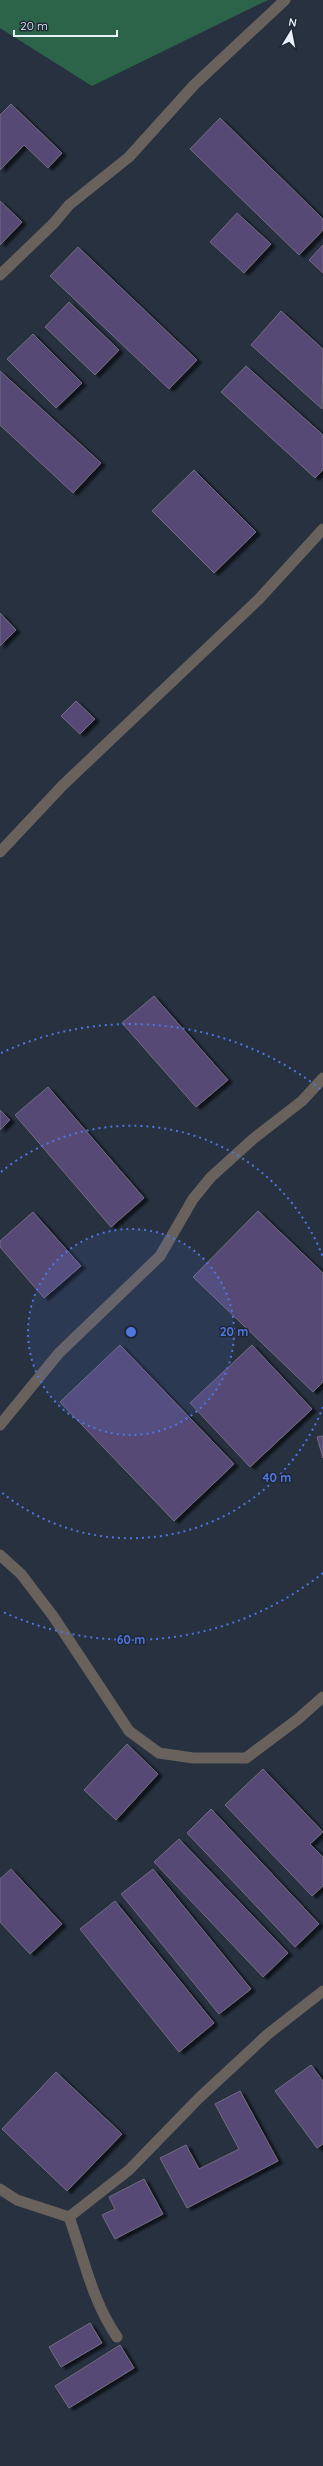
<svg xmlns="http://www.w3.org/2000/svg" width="323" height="2466" font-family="Quicksand,sans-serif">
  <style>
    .forest { fill: #2c644a }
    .building { fill: #564874; stroke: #726d80; filter: url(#shadow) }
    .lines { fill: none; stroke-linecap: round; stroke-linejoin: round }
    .minor { stroke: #69615c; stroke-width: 11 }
    .ring { fill: none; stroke: #5076e0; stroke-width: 2; stroke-dasharray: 2 4 }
    .centre { fill: #5076e0; stroke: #1e2735; stroke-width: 2 }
    .ring-label { font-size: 12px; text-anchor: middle; font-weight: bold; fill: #5076e0; stroke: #1e2735; stroke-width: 3; stroke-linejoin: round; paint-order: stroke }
  </style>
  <defs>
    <filter id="shadow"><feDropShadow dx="4.5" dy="2.5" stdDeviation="1" flood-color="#0009"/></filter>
  </defs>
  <rect width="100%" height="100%" fill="#273140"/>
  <path class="forest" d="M0,0h268l-176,86 -92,-58z"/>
  <path class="building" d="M11,104l51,49 -14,15 -24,-23 -24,25v-55z
    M220,118l103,101v11l-24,25 -109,-106z
    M0,201l22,21 -22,23z
    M237,213l34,31 -27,29 -34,-31z
    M323,245v28l-14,-13z
    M78,247l119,113 -28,29 -119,-113z
    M69,302l50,48 -24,25 -50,-48z
    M281,311l42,38 -1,60 -71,-64z
    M33,334l49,49 -26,25 -49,-49z
    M246,366l77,69v35l-8,8 -94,-86z
    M0,371l101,92 -28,30 -73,-68z
    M194,470l62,62 -42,41 -62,-62z
    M0,613l16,17 -16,16z
    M76,701l19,18 -15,15 -19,-18z
    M154,996l74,84 -32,27 -74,-84z
    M48,1087l96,111 -33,29 -96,-112z
    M0,1110l10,10 -10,10z
    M258,1211l65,62v109l-10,10 -120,-115z
    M33,1212l48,54 -37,32 -44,-51v-6z
    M120,1345l114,119 -60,57 -114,-119z
    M252,1345l60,64 -62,58 -60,-64z
    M323,1436v22l-6,-21z
    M127,1744l31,30 -42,46 -32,-30z
    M263,1769l60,63 -13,12 13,13v29l-11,10 -87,-91z
    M211,1809l108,115 -24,23 -108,-114z
    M179,1839l109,114 -25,24 -109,-115z
    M11,1869l51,55 -32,30 -30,-32v-43z
    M153,1869l98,120 -32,25 -98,-120z
    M115,1901l99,122 -35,29 -99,-123z
    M311,2065l12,16v63l-6,4 -42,-57z
    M56,2072l66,62 -55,57 -65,-62z
    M240,2091l38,70 -91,47 -27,-50 26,-13 13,24 40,-20 -24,-45z
    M144,2179l19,35 -48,25 -13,-24 13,-6 -6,-12z
    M90,2323l12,20 -41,24 -12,-20z
    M120,2345l14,23 -65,40 -14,-22z"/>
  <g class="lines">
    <path class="minor" d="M0,275l54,-52 15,-18 60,-48 65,-72 91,-85
      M0,852l63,-67 196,-186 64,-70
      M0,1425l59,-72 101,-97 33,-57 18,-22 42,-38 49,-38 21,-23
      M0,1555l21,19 32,42 76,115 30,22 34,5h53l52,-39 25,-22
      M0,2189l17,11 52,17
      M69,2217l60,-47 70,-72 69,-64 55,-43
      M69,2217c15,41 23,84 48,120"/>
  </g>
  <circle cx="131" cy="1332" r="103" fill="#5076e0" fill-opacity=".12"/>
  <g class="ring">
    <circle cx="131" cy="1332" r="103"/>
    <path d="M323 1407A206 206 0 0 1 1 1492M1 1172A206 206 0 0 1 323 1257"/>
    <path d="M323 1573A308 308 0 0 1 1 1611M1 1053A308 308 0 0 1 323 1091"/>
  </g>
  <circle cx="131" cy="1332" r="6" class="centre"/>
  <g class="ring-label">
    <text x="234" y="1336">20 m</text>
    <text x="277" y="1482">40 m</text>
    <text x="131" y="1644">60 m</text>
  </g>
  <g transform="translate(291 32) rotate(10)" stroke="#1e2735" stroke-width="3" paint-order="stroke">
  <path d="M0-3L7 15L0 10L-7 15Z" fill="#eaf0fa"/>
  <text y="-6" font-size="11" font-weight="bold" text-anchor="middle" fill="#eaf0fa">N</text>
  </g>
  <path d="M14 30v6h103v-6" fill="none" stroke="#eaf0fa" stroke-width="2"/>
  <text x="20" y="30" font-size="12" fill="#eaf0fa" stroke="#1e2735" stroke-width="3" paint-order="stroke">20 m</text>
</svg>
